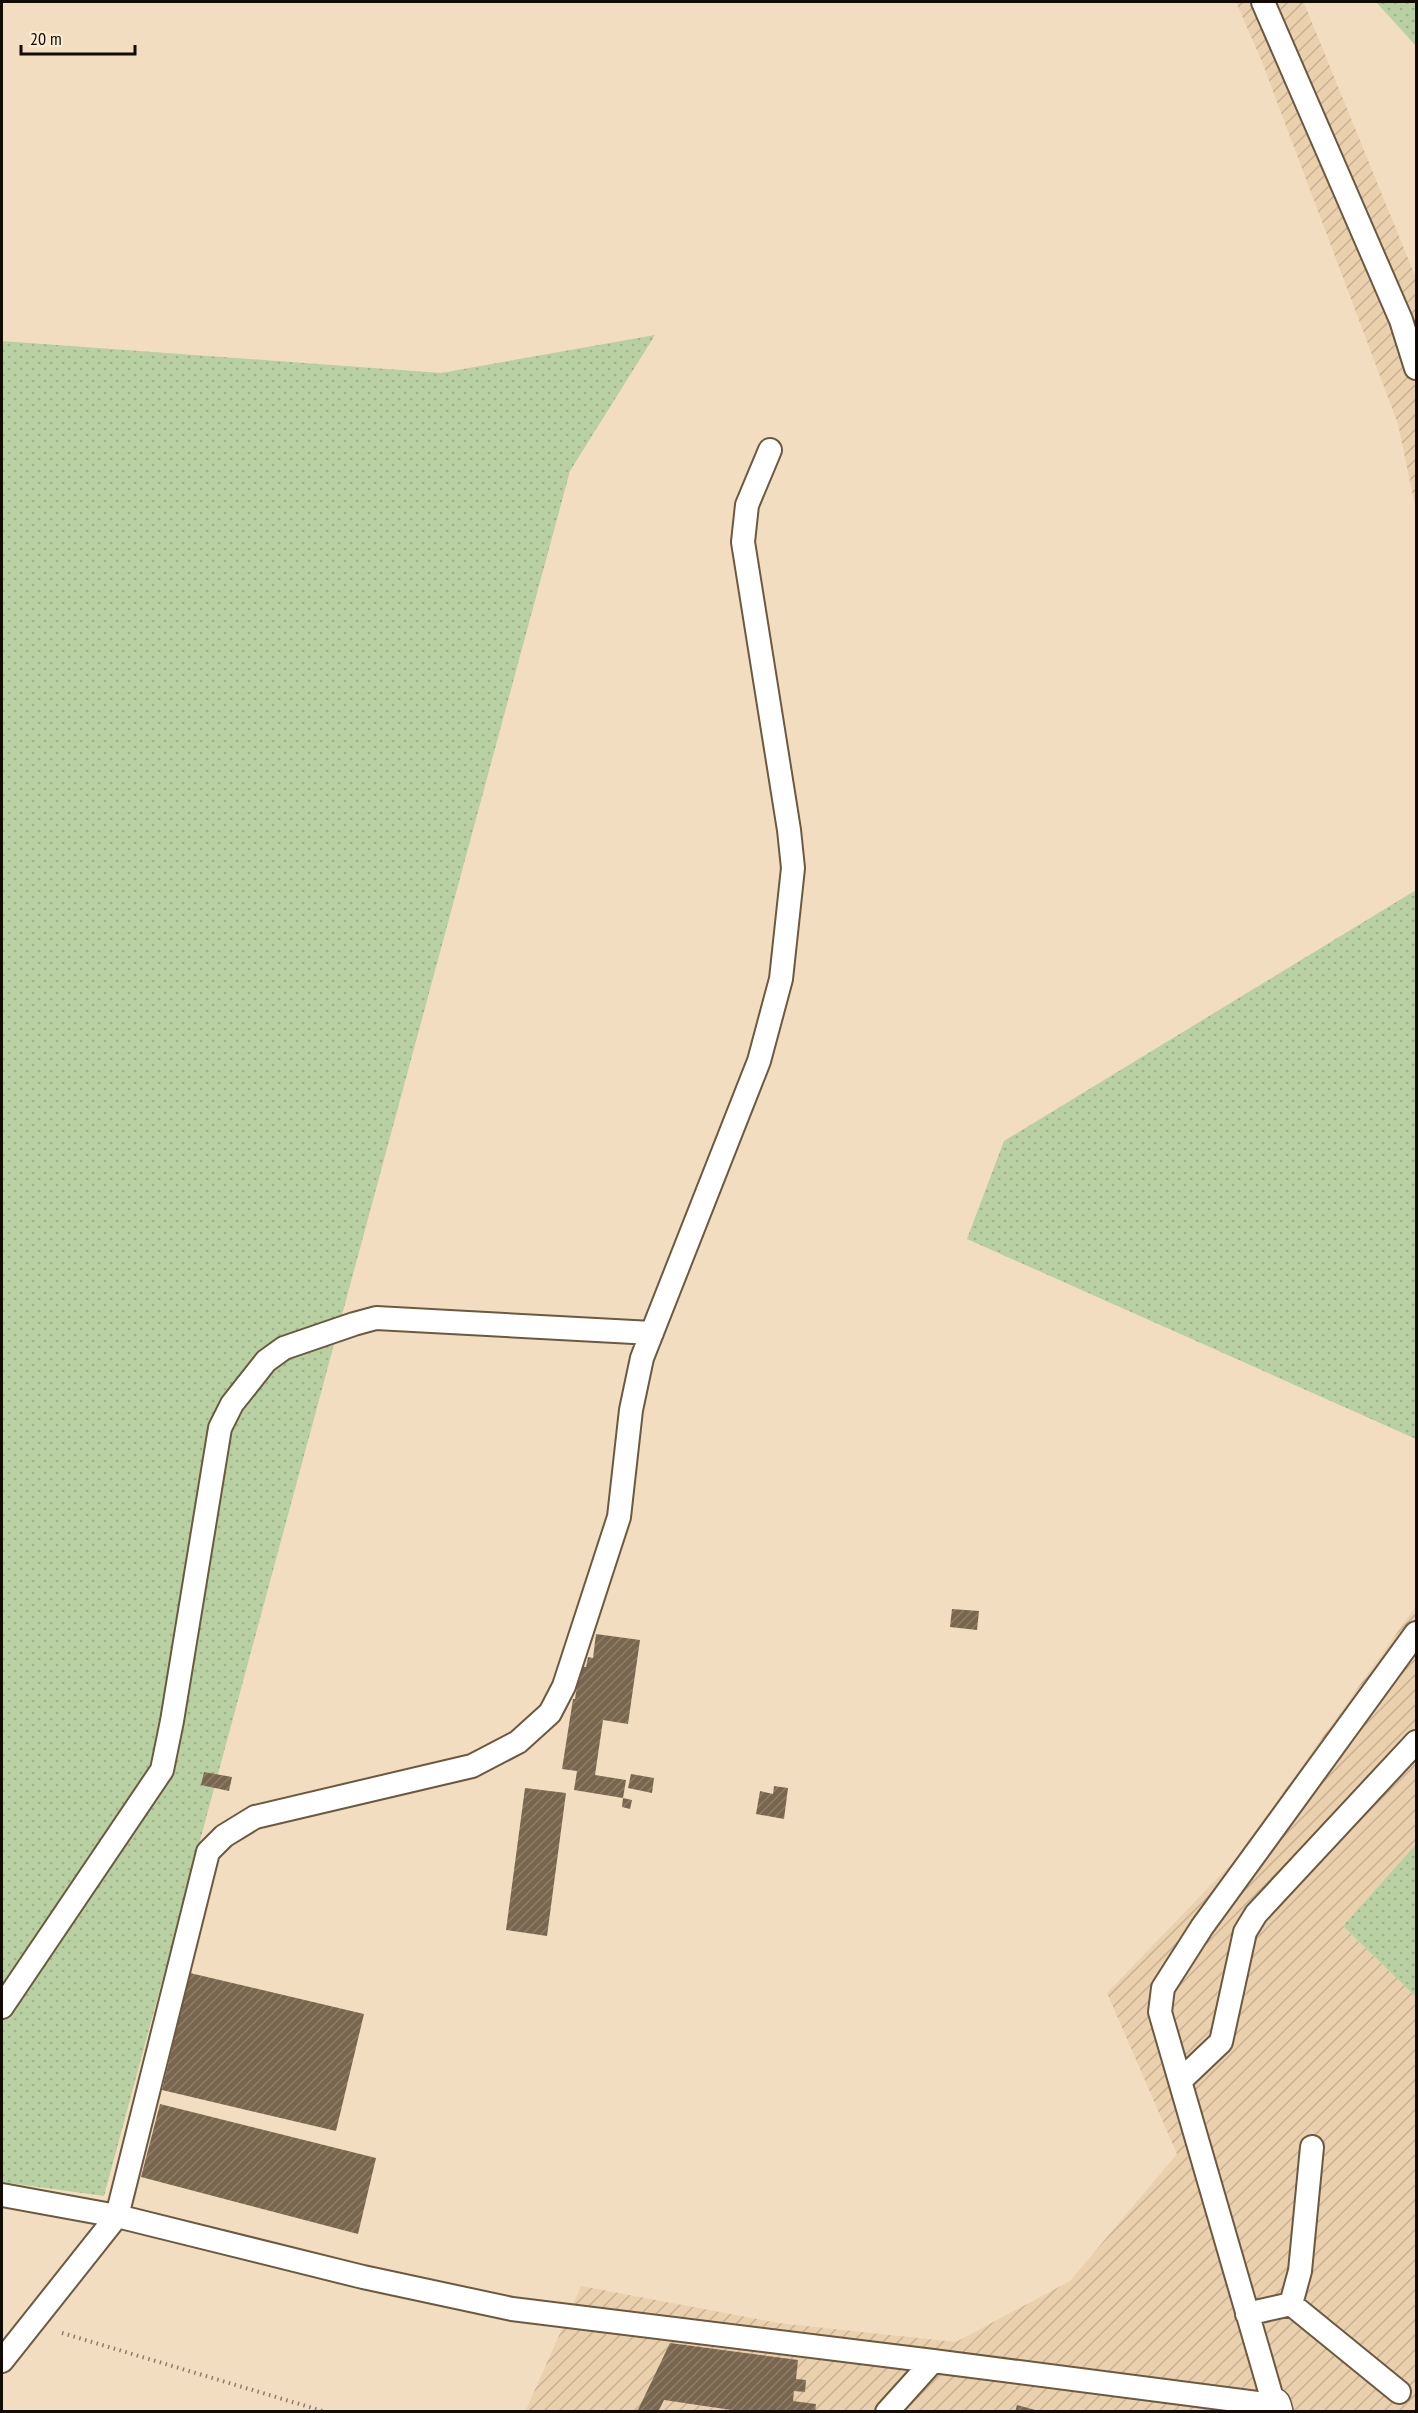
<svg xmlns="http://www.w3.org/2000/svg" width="1418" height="2413" font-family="'PT Sans Narrow',sans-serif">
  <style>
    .industrial { fill: url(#industrial-furrows) }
    .grass { fill: url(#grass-dots) }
    .building { fill: url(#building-hatch) }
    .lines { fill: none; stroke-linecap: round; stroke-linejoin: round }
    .service-casing { stroke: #6b5940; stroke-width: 26 }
    .minor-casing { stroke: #6b5940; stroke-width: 36 }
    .path { stroke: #8c7c69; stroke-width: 4; stroke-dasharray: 1.5 4.5; stroke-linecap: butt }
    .service { stroke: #fff; stroke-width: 22 }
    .minor { stroke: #fff; stroke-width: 33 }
  </style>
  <defs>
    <pattern id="industrial-furrows" width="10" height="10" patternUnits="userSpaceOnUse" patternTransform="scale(1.5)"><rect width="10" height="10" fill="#ebd0ad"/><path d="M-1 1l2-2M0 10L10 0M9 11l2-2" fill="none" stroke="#c8b193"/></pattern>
    <pattern id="grass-dots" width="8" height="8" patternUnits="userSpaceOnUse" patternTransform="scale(1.5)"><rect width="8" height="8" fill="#b8d0a2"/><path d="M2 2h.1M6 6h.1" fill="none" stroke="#9db18a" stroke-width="1.8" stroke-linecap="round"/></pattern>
    <pattern id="building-hatch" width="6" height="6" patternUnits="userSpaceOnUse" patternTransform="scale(1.5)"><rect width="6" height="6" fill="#7a664d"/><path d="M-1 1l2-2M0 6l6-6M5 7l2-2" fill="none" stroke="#8d7e6c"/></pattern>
  </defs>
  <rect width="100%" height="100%" fill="#f3ddc0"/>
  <path class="industrial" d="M1236,2h69l-1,1 112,275v232l-18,-86 -136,-362z
    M1416,1606v238l-73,82 73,71v414l-891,1 56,-126 197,37 178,19 114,-61 107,-127 -70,-161 128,-133z"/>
  <path class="grass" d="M1376,2h40v44z
    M655,335l-85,136 -466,1725 -102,-14v-1841l439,32z
    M1416,890v549l-449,-200 37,-98z
    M1416,1844v153l-73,-71z"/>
  <path class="building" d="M952,1609l27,2 -2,19 -27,-3z
    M596,1634l44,6 -12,84 -25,-4 -8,55 31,5 -3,18 -49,-8 3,-19 -15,-2 11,-70h2l5,-33 6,1 2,-10 5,1z
    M204,1772l28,5 -3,14 -28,-6z
    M631,1774l23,4 -2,15 -24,-5z
    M774,1786l14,2 -4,31 -28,-5 4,-23 13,3z
    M525,1788l41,5 -19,143 -41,-6z
    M623,1798l9,2 -2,9 -8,-2z
    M190,1973l174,41 -28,117 -174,-41z
    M160,2104l216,54 -18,76 -217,-57z
    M670,2343l128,17 -2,19 10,1 -1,12 -11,-1 -1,10 23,3 -1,8h-70l-81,-12 -6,12h-21z
    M1017,2405l22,6v1h-24z"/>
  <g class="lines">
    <defs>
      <path id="service" d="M1263,2l138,318 15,48
        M770,450l-23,55 -4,37 46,288 4,38 -12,111 -22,82 -117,297 -11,52 -12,107 -55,169 -14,27 -32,29 -46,24 -217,51 -31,19 -16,16 -91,364 246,61 149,32 421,52
        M2,2007l160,-237 10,-49 48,-293 12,-24 34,-43 18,-13 70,-24 22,-6 276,15
        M1180,2081l41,-39 24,-110 11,-18 160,-172
        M2,2195l115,21 -115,145
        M1291,2304l108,88
        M1247,2314l44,-10 9,-33 12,-124
        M887,2412l46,-51 341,44 -114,-393 3,-24 39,-61 214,-294"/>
      <path id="minor" d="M1274,2405l2,7"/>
    </defs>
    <use href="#service" class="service-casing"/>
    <use href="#minor" class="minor-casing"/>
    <path class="path" d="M62,2333l264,79"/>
    <use href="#service" class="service"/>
    <use href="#minor" class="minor"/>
  </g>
  <rect width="1418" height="2413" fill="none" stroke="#120b03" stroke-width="6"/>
  <path d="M21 45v9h114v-9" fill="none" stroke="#120b03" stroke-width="3"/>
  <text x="30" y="45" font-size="18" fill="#120b03" stroke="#fcebd4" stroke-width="4.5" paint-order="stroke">20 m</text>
</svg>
